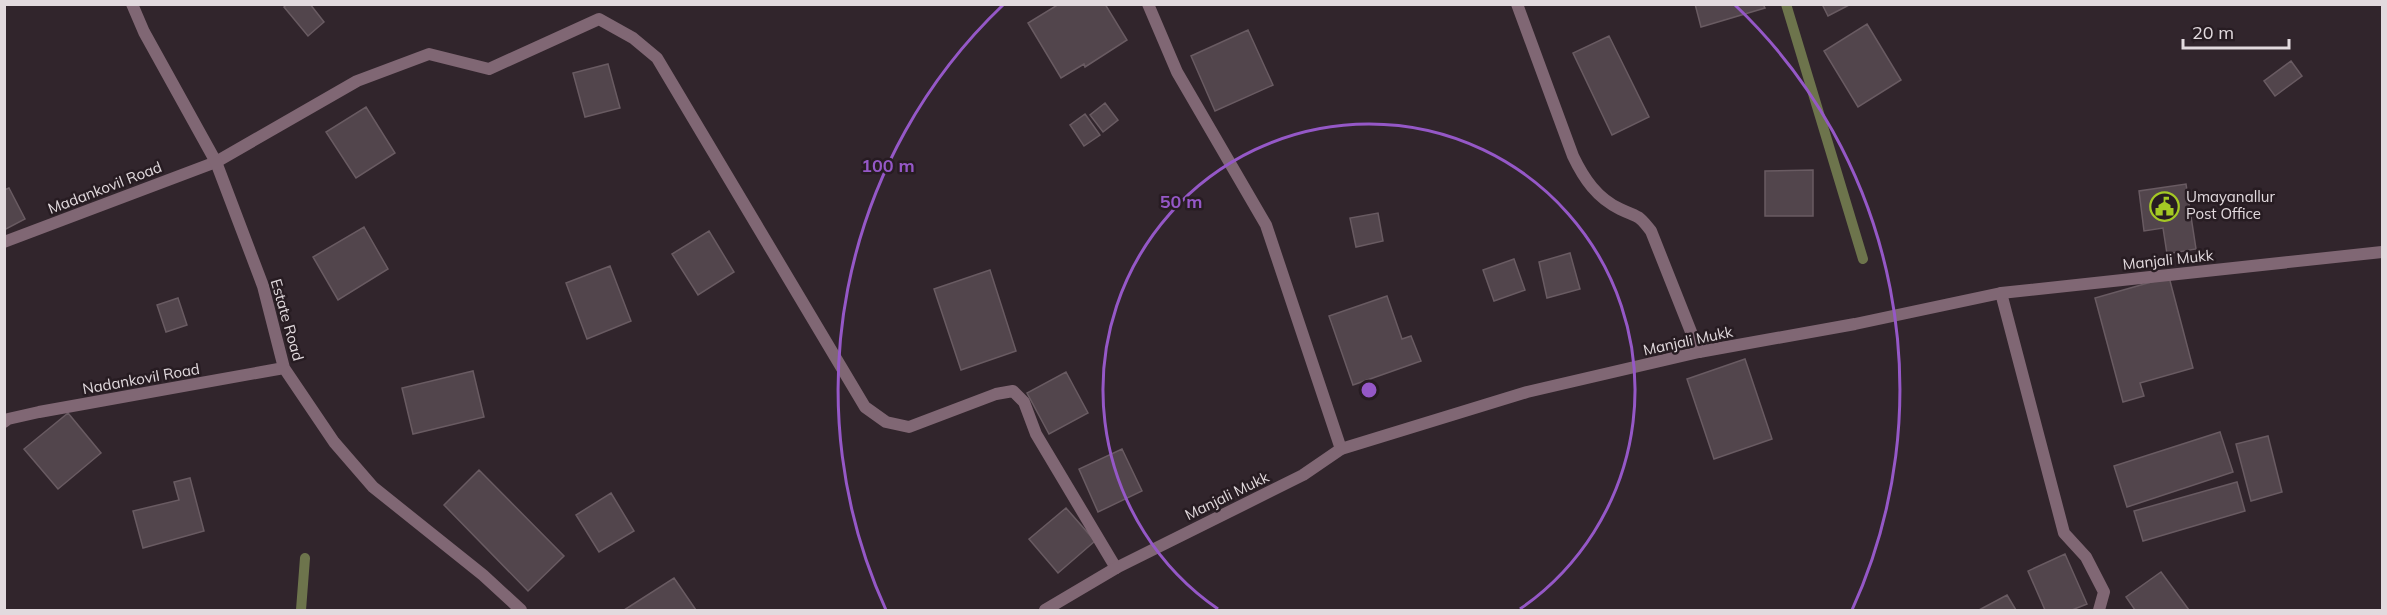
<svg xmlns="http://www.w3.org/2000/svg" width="2387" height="615" font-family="Mulish,sans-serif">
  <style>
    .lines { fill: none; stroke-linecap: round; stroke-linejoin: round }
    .stream { stroke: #6d744c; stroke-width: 10 }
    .building { fill: #52454c; stroke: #695b62; stroke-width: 1.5 }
    .minor { stroke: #806774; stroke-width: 12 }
    .tertiary { stroke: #806774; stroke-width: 12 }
    .ring { fill: none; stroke: #9558c7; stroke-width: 3 }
    .labels { text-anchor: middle; stroke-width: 5; stroke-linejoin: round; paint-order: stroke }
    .street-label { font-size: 15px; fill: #e2dade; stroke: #271c22 }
    .poi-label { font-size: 15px; fill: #e2dade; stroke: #271c22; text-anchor: start }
    .centre { fill: #9558c7; stroke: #271c22; stroke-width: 3 }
    .ring-label { font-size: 18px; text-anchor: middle; font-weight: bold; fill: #9558c7; stroke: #271c22; stroke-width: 5; stroke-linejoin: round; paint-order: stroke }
  </style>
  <rect width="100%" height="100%" fill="#31252c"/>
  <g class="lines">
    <path class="stream" d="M1786,4l77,255
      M301,610l4,-52"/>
  </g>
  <path class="building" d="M287,4h23l14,18 -16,14 -24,-29z
    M1059,4h46l22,36 -42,27 -1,-3 -23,14 -33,-55z
    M1695,4h68l2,4 -64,19z
    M1822,4h29l-23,12z
    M1867,24l34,56 -43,27 -34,-56z
    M1248,30l25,55 -58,26 -24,-55z
    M1609,36l40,81 -37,18 -39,-82z
    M2291,61l11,15 -27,20 -11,-15z
    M608,64l12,44 -35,9 -12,-44z
    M1105,103l13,17 -15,12 -13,-17z
    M366,107l29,46 -39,25 -30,-46z
    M1085,114l15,21 -16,11 -14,-21z
    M1813,170v46h-48v-45z
    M2186,184l10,65 -29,5 -4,-26 -19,3 -5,-40z
    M9,188l16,31 -21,11v-40z
    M1378,213l5,28 -27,6 -6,-29z
    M364,227l24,42 -50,31 -25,-43z
    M709,231l25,41 -36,23 -26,-41z
    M1570,253l10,36 -33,9 -8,-36z
    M1514,259l11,31 -31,11 -11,-31z
    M610,266l21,55 -44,18 -21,-56z
    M990,270l26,81 -55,19 -27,-81z
    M2169,277l24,91 -53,15 4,13 -21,6 -28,-104z
    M1387,296l15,43 9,-3 10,25 -68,24 -24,-69z
    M178,298l9,27 -21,7 -9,-27z
    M1745,359l27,80 -58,20 -27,-80z
    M473,371l11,46 -71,17 -11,-46z
    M1066,372l22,41 -39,21 -22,-41z
    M68,413l33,40 -43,36 -34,-40z
    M2220,432l13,40 -106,35 -13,-41z
    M2268,436l14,56 -31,9 -15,-57z
    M1122,449l20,42 -44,21 -19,-43z
    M479,470l85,86 -36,35 -84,-86z
    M190,478l14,53 -61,17 -10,-37 46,-11 -5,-18z
    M2237,482l8,29 -102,30 -9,-30z
    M611,493l23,38 -35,21 -23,-37z
    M1066,508l29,33 -37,32 -29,-34z
    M2065,554l22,50 -15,6h-27l-17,-39z
    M2161,572l28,38h-54l-9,-13z
    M674,578l22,32h-72z
    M2007,595l9,15h-37z"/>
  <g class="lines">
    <path class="minor" d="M1148,4l29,68 89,153 75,224
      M1517,4l56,152c11,23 24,42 47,53 19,9 18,5 31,22l48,121
      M4,242l212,-80 141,-81 72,-27 60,15 110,-50 34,19 24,20 208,349 21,15 23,5 87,-33 17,-3 11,11 12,32 80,134
      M2001,293l63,240 22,24 18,35 -5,18"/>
    <path class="tertiary" d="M132,4l12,28 72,130 47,124 21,82 50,74 39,45 110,88 38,35
      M4,422l4,-3 31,-7 245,-44
      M1045,610l71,-42 187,-93 38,-26 186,-57 172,-40 156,-28 146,-31 381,-41"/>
  </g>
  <g class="ring">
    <path d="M1218 609A266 266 0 1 1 1520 609"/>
    <path d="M886 610A531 531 0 0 1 1003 5M1735 5A531 531 0 0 1 1852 610"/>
  </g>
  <defs>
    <symbol id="civic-ring" viewBox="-11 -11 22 22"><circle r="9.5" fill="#271c22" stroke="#a4c824" stroke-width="1.5"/><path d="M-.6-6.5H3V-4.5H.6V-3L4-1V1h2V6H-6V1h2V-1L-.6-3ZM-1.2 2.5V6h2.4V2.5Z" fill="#a4c824"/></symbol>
  </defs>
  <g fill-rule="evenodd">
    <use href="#civic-ring" x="2148" y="190" width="33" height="33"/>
  </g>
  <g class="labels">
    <g class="street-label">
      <text transform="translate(105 188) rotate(-21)" y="5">Madankovil Road</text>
      <text transform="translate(2168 260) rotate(-6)" y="5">Manjali Mukk</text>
      <text transform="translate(287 320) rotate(74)" y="5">Estate Road</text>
      <text transform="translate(1688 341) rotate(-12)" y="5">Manjali Mukk</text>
      <text transform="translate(141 379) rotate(-10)" y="5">Nadankovil Road</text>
      <text transform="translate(1227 496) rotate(-26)" y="5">Manjali Mukk</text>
    </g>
    <g class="poi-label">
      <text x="2186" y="202">Umayanallur<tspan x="2186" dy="17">Post Office</tspan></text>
    </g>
  </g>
  <circle cx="1369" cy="390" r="9" class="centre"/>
  <g class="ring-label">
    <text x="888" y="172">100 m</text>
    <text x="1181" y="208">50 m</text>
  </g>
  <rect width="2387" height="615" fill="none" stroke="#e2dade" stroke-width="12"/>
  <path d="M2183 39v9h106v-9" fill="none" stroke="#e2dade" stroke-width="3"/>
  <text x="2192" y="39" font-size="18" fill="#e2dade" stroke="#271c22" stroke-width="4.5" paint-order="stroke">20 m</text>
</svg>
